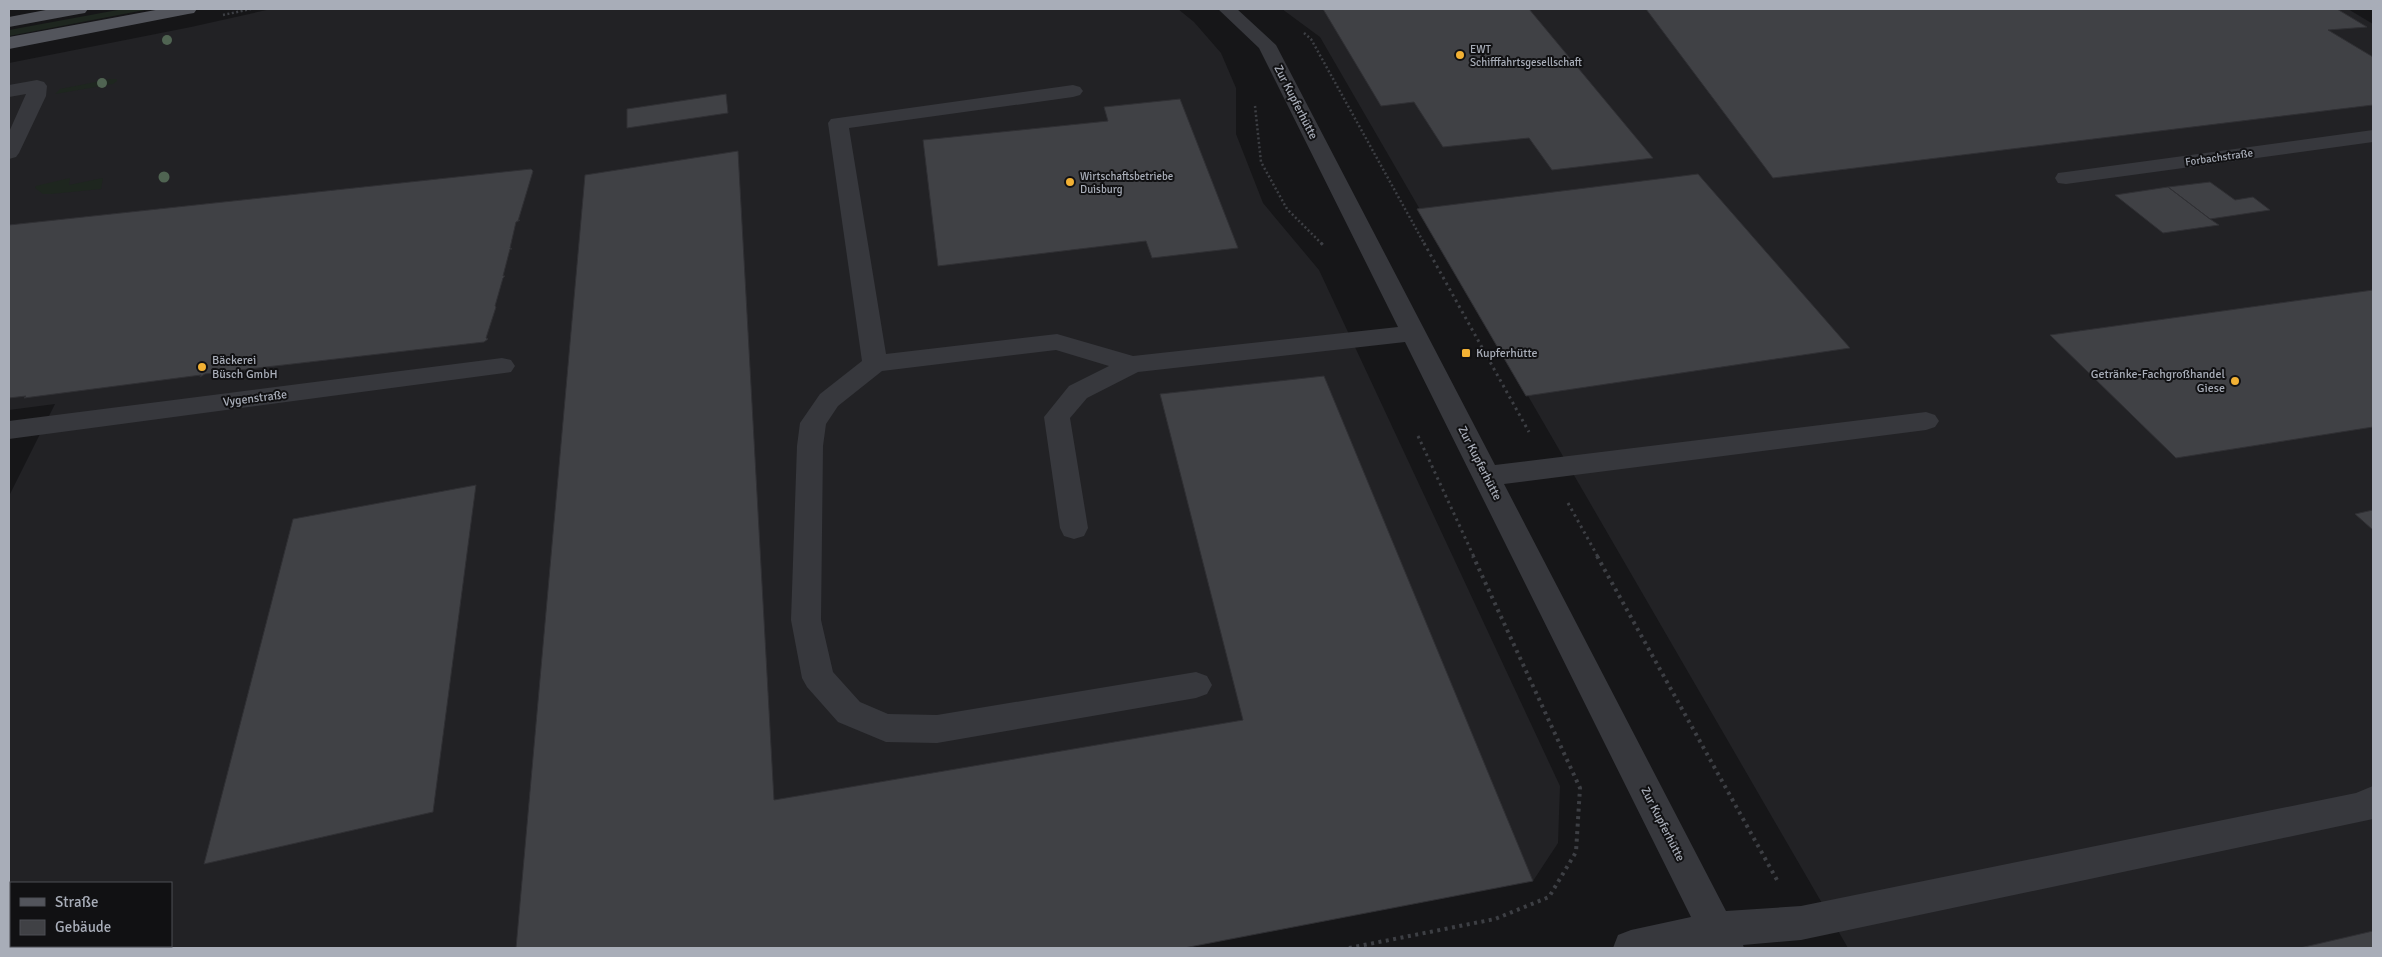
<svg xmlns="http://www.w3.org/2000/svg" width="2382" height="957" font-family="Signika,sans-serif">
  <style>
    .built { fill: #222225; fill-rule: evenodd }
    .green { fill: #1e261f }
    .building { fill: #404145; stroke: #303034 }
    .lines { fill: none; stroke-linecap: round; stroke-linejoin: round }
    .path-far2 { stroke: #3d3f44; stroke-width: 2.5; stroke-dasharray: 2 2.5; stroke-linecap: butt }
    .path-far1 { stroke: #3d3f44; stroke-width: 3; stroke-dasharray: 2.5 4; stroke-linecap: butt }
    .path { stroke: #3d3f44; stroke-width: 4; stroke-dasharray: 3 4.5; stroke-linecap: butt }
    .minor { fill: #37383d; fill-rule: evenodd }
    .major { fill: #53555c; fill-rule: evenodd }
    .tree { fill: #506452 }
    .poi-dot { fill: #f2b134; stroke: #111113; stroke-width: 2 }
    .labels { text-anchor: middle; stroke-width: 4; stroke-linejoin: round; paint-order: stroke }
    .far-poi-label { font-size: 11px; fill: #a8adb8; stroke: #111113; text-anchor: start }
    .far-street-label { font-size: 11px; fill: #a8adb8; stroke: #111113 }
    .street-label { font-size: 12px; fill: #a8adb8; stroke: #111113 }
    .poi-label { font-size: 12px; fill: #a8adb8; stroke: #111113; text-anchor: start }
  </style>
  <rect width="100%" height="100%" fill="#161618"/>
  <path class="built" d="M271,9h907l16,13 27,31 15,35v46l27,69 56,67 241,516 -2,57 -25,38 -349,67h-1175v-452l46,-92 -46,6v-347l182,-36zM11,883h160v63h-160z
    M1282,9h1066l25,15v924h-525l-528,-911z"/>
  <path class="green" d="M123,9h27l-141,27v-6z
    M111,79h6v2l-4,3 -58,10 5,-5z
    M70,178l-1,7 34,-7 -2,11 -50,5h-8l-8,-6 1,-2z"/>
  <path class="building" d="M1323,9h206l124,149 -101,12 -23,-32 -86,9 -29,-45 -33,4z
    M1646,9h691l30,18 -39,3 45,27v48l-600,73z
    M726,94l2,19 -101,15v-19z
    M1180,99l58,149 -86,10 -6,-17 -208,25 -15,-126 185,-19 -4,-14z
    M738,151l36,649 469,-80 -83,-326 164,-18 209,505 -349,67h-668l69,-773z
    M531,169l2,2 -15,50 2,-1 -4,2 -6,26 2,1h-2l-7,27h2l-2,2 -8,28 1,1 -10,31 2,1 -4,3 -279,32 -5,3 1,-2 -177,23 2,-2 -17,2v-173z
    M1698,174l152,174 -324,48 -109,-187z
    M2210,182l25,18 18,-3 17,13 -60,9 -42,-32z
    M2168,187l42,32 9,6 -56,8 -48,-38z
    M2373,290v137l-197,31 -126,-123z
    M476,485l-43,327 -229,52 89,-345z
    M2373,510v20l-18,-16z
    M2373,931v17h-73z
    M56,946h40l-1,2h-50z"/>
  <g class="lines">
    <path class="path-far2" d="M223,15l28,-6
      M1304,33l7,6 114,206
      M1255,106l6,56 26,47 36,36"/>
    <path class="path-far1" d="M1321,243l4,4
      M1424,243l105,189
      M1418,436l56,121
      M1568,503l30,54"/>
    <path class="path" d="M1597,556l180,324
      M1349,948l146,-29 54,-22 27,-45 4,-64 -107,-232"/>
    <path class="minor" d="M1218,9h19l39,36 219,420 431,-53 9,3 4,6 -4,6 -9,3 -422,54 222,427 75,-5 555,-113 17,-7v33l-572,121 -58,5 1,3h-131l5,-13 13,-5 60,-13 -286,-575 -267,30 -51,26 -17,20 18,110 -4,8 -10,3 -10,-3 -4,-8 -16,-111 25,-31 40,-20 -53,-16 -174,21 -44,35 -12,18 -3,22 -2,174 12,52 27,30 28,12 49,1 259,-43 11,4 5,9 -5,9 -11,4 -259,45 -51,-1 -48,-20 -31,-35 -5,-9 -11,-58 6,-174 3,-23 20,-29 42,-33 -34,-238 3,-4 242,-34 7,2 3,4 -3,4 -7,2 -224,31 37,226 171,-20 76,22 265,-29 -139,-279z
      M37,80l7,2 3,4 -1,10 -27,57 -3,4 -7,2v-27l17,-38 -17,3v-12z
      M2373,130v12l-307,42 -8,-1 -3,-5 3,-5 8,-1z
      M502,358l9,2 4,6 -4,6 -502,67v-18z"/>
    <path class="major" d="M51,9h37l-3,4 -6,1 -70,13v-10z
      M161,9h36l-3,4 -6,1 -179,35v-12z"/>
  </g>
  <g class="tree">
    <circle cx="167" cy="40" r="5"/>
    <circle cx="102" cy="83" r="5"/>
    <circle cx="164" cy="177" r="5.5"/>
  </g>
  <g class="poi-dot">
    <circle cx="1460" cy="55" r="5"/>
    <circle cx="1070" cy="182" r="5"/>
    <rect x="1461" y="348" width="10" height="10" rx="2.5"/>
    <circle cx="202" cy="367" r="5"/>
    <circle cx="2235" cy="381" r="5"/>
  </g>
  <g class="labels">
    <g class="far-poi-label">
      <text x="1470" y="53">EWT<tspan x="1470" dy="13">Schifffahrtsgesellschaft</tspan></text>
      <text x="1080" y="180">Wirtschaftsbetriebe<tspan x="1080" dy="13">Duisburg</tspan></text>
    </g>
    <g class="far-street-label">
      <text transform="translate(2219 157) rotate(-8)" y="4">Forbachstraße</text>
    </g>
    <g class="street-label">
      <text transform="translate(1296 102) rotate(63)" y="4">Zur Kupferhütte</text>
      <text transform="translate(255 398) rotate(-7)" y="4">Vygenstraße</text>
      <text transform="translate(1480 463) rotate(63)" y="4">Zur Kupferhütte</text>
      <text transform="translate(1663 824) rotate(63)" y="4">Zur Kupferhütte</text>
    </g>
    <g class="poi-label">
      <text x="1476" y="357">Kupferhütte</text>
      <text x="212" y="364">Bäckerei<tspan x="212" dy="14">Büsch GmbH</tspan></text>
      <text x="2225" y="378" text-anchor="end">Getränke-Fachgroßhandel<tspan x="2225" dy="14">Giese</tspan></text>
    </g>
  </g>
  <rect width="2382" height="957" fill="none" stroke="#a8adb8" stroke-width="20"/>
  <rect x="10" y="882" width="162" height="65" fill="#111113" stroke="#4d4f55"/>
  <rect x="20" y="898" width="25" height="8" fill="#53555c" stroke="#4d4f55"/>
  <text x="55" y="907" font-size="15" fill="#a8adb8">Straße</text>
  <rect x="20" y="920" width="25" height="15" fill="#404145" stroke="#4d4f55"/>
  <text x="55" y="932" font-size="15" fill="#a8adb8">Gebäude</text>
</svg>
